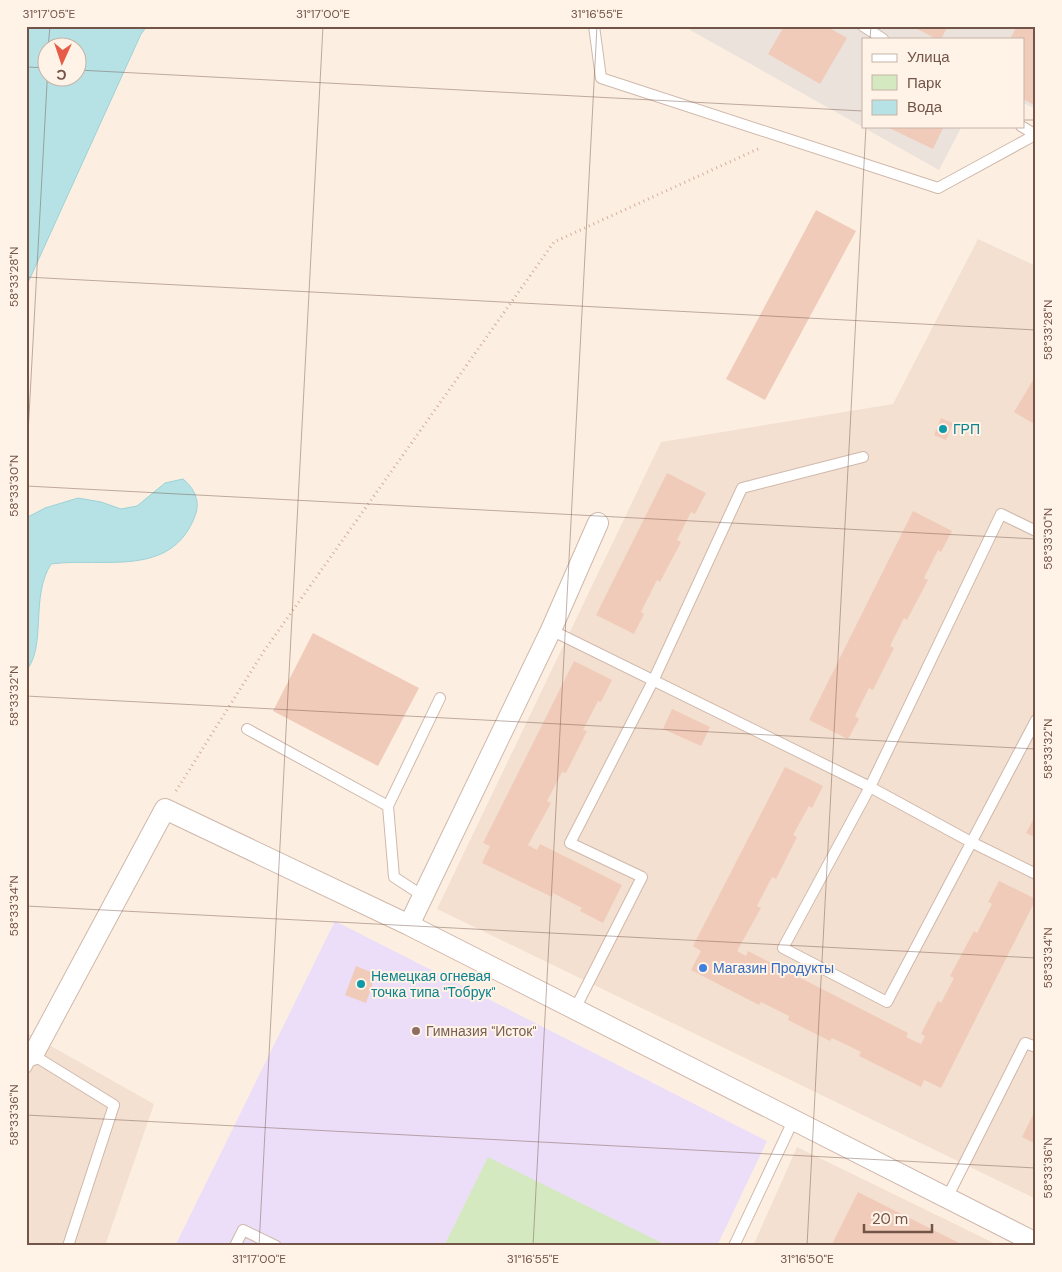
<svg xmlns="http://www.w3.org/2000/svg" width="1062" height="1272" font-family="'DM Sans',sans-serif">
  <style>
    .residential { fill: #f3e0d0 }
    .industrial { fill: #ebe2dc }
    .education { fill: #ecdef8 }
    .green { fill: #d4e9c0 }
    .water { fill: #b6e2e5; stroke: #9cd2d6; fill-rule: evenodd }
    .building { fill: #f1cbb9 }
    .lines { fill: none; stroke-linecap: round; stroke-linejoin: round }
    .service-casing { stroke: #cfb8ab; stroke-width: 12 }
    .minor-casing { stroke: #cfb8ab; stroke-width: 22 }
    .path { stroke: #d5ae9d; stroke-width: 3; stroke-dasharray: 1 4; stroke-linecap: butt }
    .service { stroke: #fff; stroke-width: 10 }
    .minor { stroke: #fff; stroke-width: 20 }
    .ticks { fill: none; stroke: #735448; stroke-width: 1; stroke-opacity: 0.45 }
    .culture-dot { fill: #0f9aa8; stroke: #fff3e7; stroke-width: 2 }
    .shop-dot { fill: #3f7fe0; stroke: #fff3e7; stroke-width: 2 }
    .education-dot { fill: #8d6e63; stroke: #fff3e7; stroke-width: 2 }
    .labels { text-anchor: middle; stroke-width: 4; stroke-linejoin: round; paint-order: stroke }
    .culture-label { font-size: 14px; fill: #0d838f; stroke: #fff3e7; text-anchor: start }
    .shop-label { font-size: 14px; fill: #366cbe; stroke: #fff3e7; text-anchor: start }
    .education-label { font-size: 14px; fill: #785e54; stroke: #fff3e7; text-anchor: start }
    .neatline { fill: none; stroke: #735448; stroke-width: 2 }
    .ticks-label { font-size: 12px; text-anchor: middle; fill: #735448 }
  </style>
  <rect width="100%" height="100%" fill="#fcefe1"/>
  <path class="residential" d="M978,239l58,27v933l-599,-290 224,-467 232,-38z
    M26,1032l128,72 -49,142h-79z
    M797,1147l203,99h-247z"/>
  <path class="industrial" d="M690,26h346v83l-13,-6v-64h-160v87h99l-23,44 -249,-140z"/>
  <path class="education" d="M335,921l432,220 -50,105h-542z"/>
  <path class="green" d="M488,1157l180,89h-224z"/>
  <path class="water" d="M26,26h121l-6,8 -115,253zM48,48h30v30h-30z
    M183,479c11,9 18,22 12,37 -24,63 -91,41 -144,48 -21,33 -4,82 -25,107v-153l19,-10 33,-10 23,4 20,7 16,-3 28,-23z"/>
  <path class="building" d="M784,26h42l21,12 -27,46 -52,-30z
    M912,26h36l-7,13h-5z
    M1017,26h19v80l-13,-7v-60h-13z
    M885,126h59l-11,23z
    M816,210l40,21 -91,169 -39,-21z
    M1036,375v50l-22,-13z
    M941,418l12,5 -7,17 -12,-5z
    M667,473l39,20 -11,21 -4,-2 -14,28 4,2 -21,40 -3,-2 -16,32 3,2 -10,20 -38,-19z
    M913,511l39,20 -11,21 -3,-2 -14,28 4,2 -21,40 -3,-2 -14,28 4,2 -21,42 -4,-2 -14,28 4,3 -11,20 -39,-19z
    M313,633l106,55 -41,78 -105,-55z
    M574,661l38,19 -11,22 -3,-1 -15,29 4,1 -21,42 -4,-1 -15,29 4,2 -23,42 9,5 3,-6 82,41 -19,38 -23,-12 2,-3 -29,-15 -1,4 -70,-34 8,-17 -7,-3z
    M672,709l38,18 -9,19 -38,-17z
    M785,767l38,19 -11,22 -3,-2 -16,29 4,2 -21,42 -4,-2 -15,29 4,2 -24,43 9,5 2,-5 160,82 -2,4 15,7 4,-8 -4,-2 17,-33 3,2 13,-25 -4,-2 24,-45 3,2 15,-29 -4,-2 11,-21 37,18 -95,189 -17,-8 -3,7 -62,-31 2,-4 -14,-7 -15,-7 -2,3 -42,-21 1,-4 -28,-14 -2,3 -68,-35 10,-19 -8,-5z
    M1036,814v24l-10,-5z
    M356,966l20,8 -10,29 -21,-8z
    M1036,1109v35l-14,-7z
    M858,1192l107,54h-134z"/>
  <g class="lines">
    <defs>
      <path id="service" d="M594,26l7,52 337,110 97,-53
        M863,26l20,13
        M1021,126l15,9
        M1036,531l-35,-17 -131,273 -87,161 104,54 149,-282
        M551,630l319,157 101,55 65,32
        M247,729l141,77 6,71 29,19
        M388,806l52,-108
        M575,1009l67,-132 -72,-34 84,-164 88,-191 121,-31
        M26,1068l7,-13 81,50 -46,141
        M947,1198l78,-155 11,4
        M235,1246l8,-16 33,16
        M734,1246l59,-125"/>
      <path id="minor" d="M598,523l-47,107 -142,295 627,318
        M33,1055l132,-246 244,116"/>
    </defs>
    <use href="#service" class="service-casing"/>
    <use href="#minor" class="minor-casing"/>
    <path class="path" d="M176,791l88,-140 290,-409 206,-94"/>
    <use href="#service" class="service"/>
    <use href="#minor" class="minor"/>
  </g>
  <path class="ticks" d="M870,39l1,-13M48,48l2,-22M26,67l22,1M78,70l785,41M1023,120h13M26,277l1010,53M26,471l22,-406M26,486l1010,53M26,696l1010,53M26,906l1010,52M26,1115l1010,53M259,1246l64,-1220M533,1246l64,-1220M807,1246l59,-1120"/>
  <g class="culture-dot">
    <circle cx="943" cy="429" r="5"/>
    <circle cx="361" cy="984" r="5"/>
  </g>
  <circle class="shop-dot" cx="703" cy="968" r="5"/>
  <circle class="education-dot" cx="416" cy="1031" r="5"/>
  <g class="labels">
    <g class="culture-label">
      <text x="953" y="434">ГРП</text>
      <text x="371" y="981">Немецкая огневая<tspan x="371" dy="16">точка типа "Тобрук"</tspan></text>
    </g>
    <g class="shop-label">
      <text x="713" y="973">Магазин Продукты</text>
    </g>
    <g class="education-label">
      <text x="426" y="1036">Гимназия "Исток"</text>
    </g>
  </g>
  <rect width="1062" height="1272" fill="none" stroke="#fff3e7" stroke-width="55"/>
  <rect x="862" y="38" width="162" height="90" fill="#fff3e7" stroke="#c7b3a7"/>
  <rect x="872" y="54" width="25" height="8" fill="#ffffff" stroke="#c7b3a7"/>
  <text x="907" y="62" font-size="15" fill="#735448">Улица</text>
  <rect x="872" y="75" width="25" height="15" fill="#d4e9c0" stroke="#c7b3a7"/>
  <text x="907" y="88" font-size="15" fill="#735448">Парк</text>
  <rect x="872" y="100" width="25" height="15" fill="#b6e2e5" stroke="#c7b3a7"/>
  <text x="907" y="112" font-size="15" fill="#735448">Вода</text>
  <g transform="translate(62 62) rotate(183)"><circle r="24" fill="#fff3e7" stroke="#c7b3a7"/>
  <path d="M0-4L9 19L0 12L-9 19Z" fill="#e65c46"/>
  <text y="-8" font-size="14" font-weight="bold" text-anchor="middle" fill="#735448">С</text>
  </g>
  <path d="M864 1224v8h68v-8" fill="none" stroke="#735448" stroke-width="2.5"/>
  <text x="872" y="1224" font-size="15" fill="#735448" stroke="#fff3e7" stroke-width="4" paint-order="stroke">20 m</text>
  <rect x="28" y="28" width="1006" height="1216" class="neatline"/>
  <g class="ticks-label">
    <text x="49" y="18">31°17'05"E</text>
    <text x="323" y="18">31°17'00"E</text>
    <text x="597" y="18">31°16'55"E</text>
    <text transform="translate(14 277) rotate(-90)" y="4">58°33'28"N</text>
    <text transform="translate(1048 330) rotate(-90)" y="4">58°33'28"N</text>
    <text transform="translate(14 486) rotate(-90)" y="4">58°33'30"N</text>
    <text transform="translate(1048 539) rotate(-90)" y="4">58°33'30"N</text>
    <text transform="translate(14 696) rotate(-90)" y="4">58°33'32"N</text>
    <text transform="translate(1048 749) rotate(-90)" y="4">58°33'32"N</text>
    <text transform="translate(14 906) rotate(-90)" y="4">58°33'34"N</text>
    <text transform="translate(1048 958) rotate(-90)" y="4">58°33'34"N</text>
    <text transform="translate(14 1115) rotate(-90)" y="4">58°33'36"N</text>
    <text transform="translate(1048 1168) rotate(-90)" y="4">58°33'36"N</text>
    <text x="259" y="1263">31°17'00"E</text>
    <text x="533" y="1263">31°16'55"E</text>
    <text x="807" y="1263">31°16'50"E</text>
  </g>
</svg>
